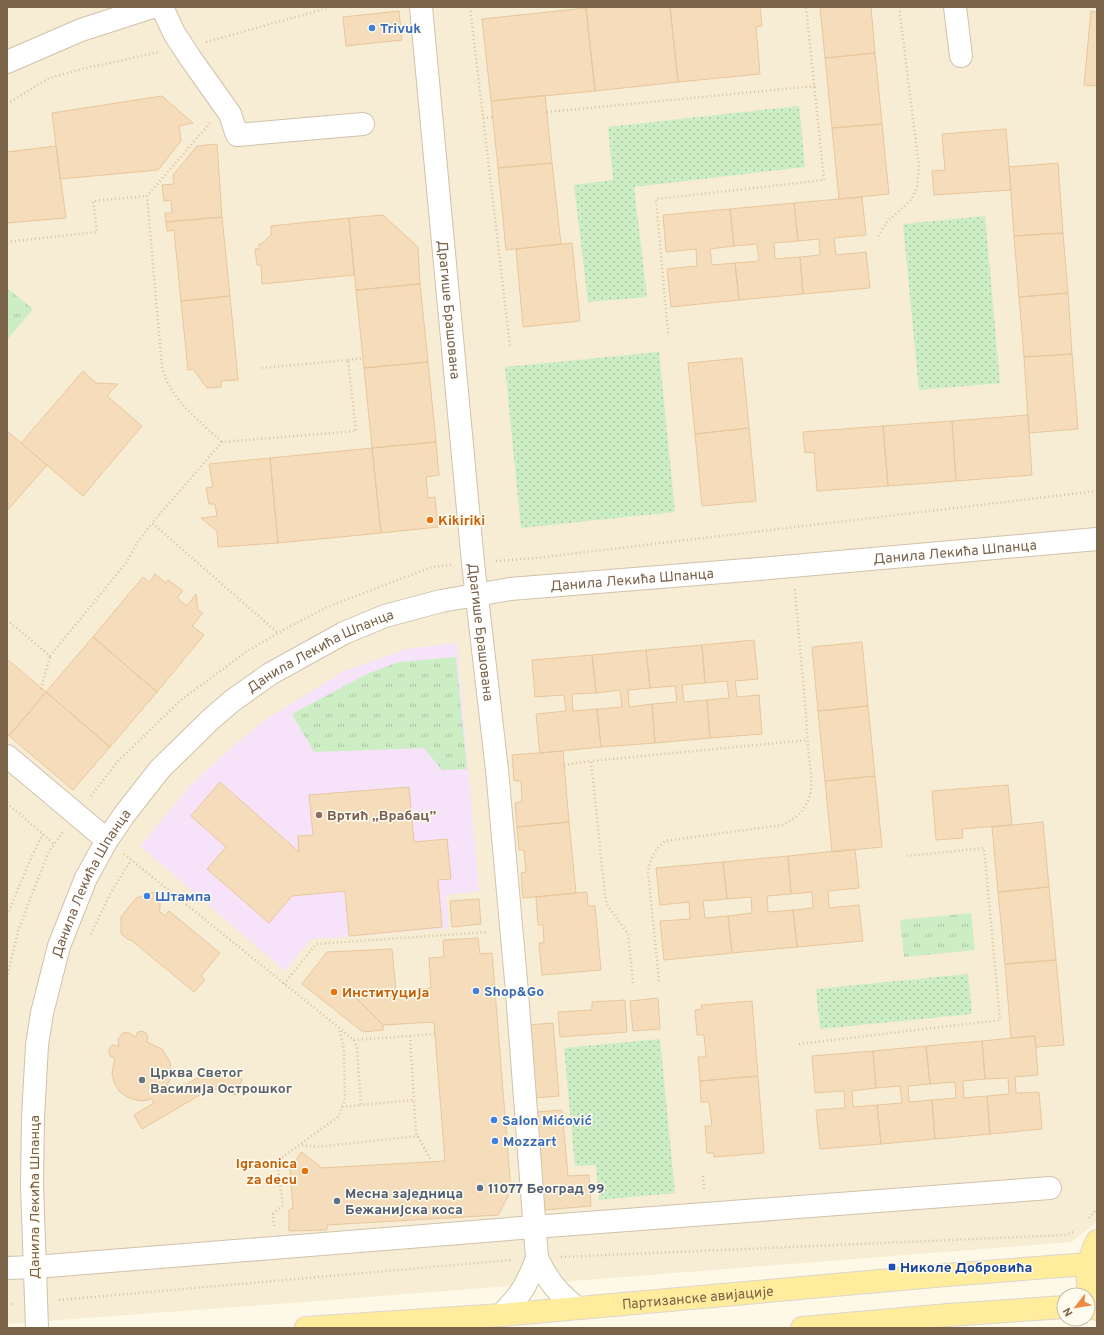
<svg xmlns="http://www.w3.org/2000/svg" width="1104" height="1335" font-family="Overpass,sans-serif">
  <style>
    .residential { fill: #f6edd4 }
    .education { fill: #f6e3fa }
    .grass { fill: url(#grass-dots) }
    .park { fill: url(#park-tufts) }
    .building { fill: #f5ddbc; stroke: #e9c79c }
    .lines { fill: none; stroke-linecap: round; stroke-linejoin: round }
    .minor-casing { stroke: #d1c2ab; stroke-width: 24 }
    .major-casing { stroke: #dcd6d0; stroke-width: 24 }
    .path { stroke: #dbc19f; stroke-width: 2.5; stroke-dasharray: 1 3; stroke-linecap: butt }
    .minor { stroke: #fff; stroke-width: 22 }
    .major { stroke: #ffec9c; stroke-width: 22 }
    .shop-dot { fill: #3f7fe0; stroke: #fffbee; stroke-width: 1.5 }
    .food-dot { fill: #e8710a; stroke: #fffbee; stroke-width: 1.5 }
    .education-dot { fill: #8d6e63; stroke: #fffbee; stroke-width: 1.5 }
    .worship-dot { fill: #6b7280; stroke: #fffbee; stroke-width: 1.5 }
    .service-dot { fill: #5c6f8a; stroke: #fffbee; stroke-width: 1.5 }
    .transit-dot { fill: #1a4fb4; stroke: #fffbee; stroke-width: 1.5 }
    .labels { text-anchor: middle; stroke-width: 3; stroke-linejoin: round; paint-order: stroke }
    .shop-label { font-size: 14px; font-weight: bold; fill: #366cbe; stroke: #fffbee; text-anchor: start }
    .street-label { font-size: 14px; fill: #7a6349; stroke: #fffbee }
    .food-label { font-size: 14px; font-weight: bold; fill: #c56008; stroke: #fffbee; text-anchor: start }
    .education-label { font-size: 14px; font-weight: bold; fill: #785e54; stroke: #fffbee; text-anchor: start }
    .worship-label { font-size: 14px; font-weight: bold; fill: #5b616d; stroke: #fffbee; text-anchor: start }
    .service-label { font-size: 14px; font-weight: bold; fill: #4e5e75; stroke: #fffbee; text-anchor: start }
    .transit-label { font-size: 14px; font-weight: bold; fill: #164399; stroke: #fffbee; text-anchor: start }
  </style>
  <defs>
    <pattern id="grass-dots" width="8" height="8" patternUnits="userSpaceOnUse"><rect width="8" height="8" fill="#cdedc4"/><path d="M2 2h.1M6 6h.1" fill="none" stroke="#abc4a1" stroke-width="1.8" stroke-linecap="round"/></pattern>
    <pattern id="park-tufts" width="24" height="20" patternUnits="userSpaceOnUse"><rect width="24" height="20" fill="#cdedc4"/><path d="M3 7l-1-3M5 7V3M7 7l1-3M15 17l-1-3M17 17v-4M19 17l1-3" fill="none" stroke="#abc4a1"/></pattern>
  </defs>
  <rect width="100%" height="100%" fill="#fef9e7"/>
  <path class="residential" d="M7,7h1090v1215l-25,20 -767,60 -298,22z"/>
  <path class="education" d="M457,643l22,248 -33,4 3,33 -103,9 -35,2 -26,32 -145,-125 52,-62 29,-27 44,-37 79,-49 62,-22z"/>
  <path class="grass" d="M799,106l6,61 -171,20 13,110 -59,5 -14,-117 39,-5 -5,-53z
    M985,216l15,167 -81,7 -16,-166z
    M659,352l16,160 -154,16 -16,-161z
    M968,974l4,40 -152,15 -4,-40z
    M660,1039l15,154 -76,7 -3,-35 -21,1 -11,-118z"/>
  <path class="park" d="M7,288l26,21 -26,31z
    M456,657l11,112 -25,1 -18,-22 -110,4 -22,-38 75,-40 32,-12z
    M971,913l4,37 -71,7 -4,-37z"/>
  <path class="building" d="M598,7h72l8,75 -83,9 -9,-83z
    M670,7h90l2,19 -6,1 4,47 -82,8z
    M820,7h51l4,46 -50,5z
    M586,8l9,83 -104,10 -9,-82z
    M399,11l3,29 -56,6 -3,-29z
    M1091,11l6,1v74l-13,-1z
    M875,53l7,71 -50,4 -7,-70z
    M545,95l7,68 -54,5 -7,-67z
    M162,96l31,27 -14,3 2,15 -23,29 -98,9 -8,-66z
    M882,124l7,70 -50,5 -7,-71z
    M1006,129l5,61 -77,5 -2,-24 13,-1 -3,-36z
    M217,144l5,73 -56,5 -1,-9h7l-1,-13 -7,1 -2,-16 12,-1 -1,-9 24,-29z
    M56,146l10,72 -59,5v-71z
    M552,163l9,81 -55,6 -8,-82z
    M1058,163l5,70 -49,3 -5,-69z
    M862,197l4,38 -32,3 2,17 30,-3 4,36 -67,6 -3,-37 20,-2 -1,-16 -21,2 -4,-38z
    M794,203l4,38 -24,2 1,16 25,-2 3,37 -64,6 -4,-37 24,-2 -2,-17 -23,2 -4,-37z
    M730,209l4,37 -24,3 2,16 23,-2 4,37 -68,7 -4,-38 30,-3 -1,-17 -30,3 -3,-37z
    M383,215l35,32 2,37 -64,6 -7,-72z
    M222,217l8,79 -49,5 -7,-71 -7,1 -1,-9z
    M349,218l5,57 -92,9 -1,-19h-4l-2,-16h4v-5h2l10,-9v-9z
    M1063,233l5,60 -49,4 -5,-61z
    M572,243l8,78 -57,6 -7,-78z
    M420,284l8,78 -64,6 -8,-78z
    M1068,293l4,61 -48,3 -5,-60z
    M230,296l8,84 -17,1v6l-14,1 -14,-19 -5,1 -7,-69z
    M1072,354l6,75 -49,4 -5,-76z
    M742,358l7,70 -54,6 -7,-71z
    M428,362l8,80 -64,6 -8,-80z
    M83,371l13,12 22,1 -11,12 35,30 -59,70 -62,-53z
    M1028,415l4,60 -76,6 -4,-60z
    M952,421l4,60 -68,5 -5,-60z
    M883,426l5,60 -71,5 -3,-39 -9,1 -2,-21z
    M749,428l7,73 -54,5 -7,-72z
    M7,431l40,34 -40,46z
    M436,442l3,33 -13,2 2,21 7,-1 3,30 -57,6 -9,-85z
    M372,448l9,85 -103,10 -8,-85z
    M270,458l8,85 -60,4 -1,-16 -16,-13 16,-2 -2,-12h-6l-3,-16 7,-1 -4,-23z
    M155,574l11,9 2,-3 15,11 -6,7 10,8 9,-12 2,16 5,3 -11,13 12,9 -47,57 -64,-55 50,-60 7,5z
    M93,637l64,55 -47,55 -64,-55z
    M754,640l4,39 -23,2 2,16 22,-2 3,39 -52,4 -3,-38 22,-2 -2,-17 -22,2 -3,-38z
    M862,642l6,64 -50,5 -6,-64z
    M702,645l3,38 -23,2 2,17 23,-2 3,38 -55,5 -3,-39 25,-2 -2,-16 -25,2 -4,-38z
    M646,650l4,38 -22,2 1,17 23,-3 3,39 -54,4 -4,-38 25,-2 -2,-17 -24,3 -4,-38z
    M592,655l4,38 -24,1 1,17 24,-2 4,38 -61,6 -4,-39 30,-3 -2,-16 -29,2 -3,-37z
    M7,659l39,33 -37,44 -2,-2z
    M46,692l64,55 -37,43 -64,-54z
    M868,706l7,70 -50,5 -7,-70z
    M563,751l6,71 -52,5 -2,-24 7,-1 -1,-21h-7l-2,-26z
    M875,776l7,71 -50,5 -7,-71z
    M220,782l79,70 -1,-16 15,-1 -4,-40 100,-8 5,55 33,-3 4,40 -13,1 4,47 -93,9 -4,-45 -53,5 -23,27 -62,-54 19,-22 -35,-31z
    M1008,785l4,40 -50,4 1,9 -27,2 -4,-49z
    M569,822l7,71 -53,5 -2,-25 5,-1 -2,-22h-5l-2,-23z
    M1043,822l6,65 -51,5 -6,-65z
    M855,849l4,39 -31,3 1,17 30,-3 4,36 -66,6 -4,-37 20,-2 -1,-16 -21,2 -3,-38z
    M788,856l3,38 -24,2 1,16 25,-2 4,37 -65,6 -4,-37 24,-3 -1,-16 -24,2 -4,-37z
    M723,862l4,37 -24,2 2,17 23,-2 4,37 -68,7 -4,-39 30,-2 -1,-17 -29,3 -4,-37z
    M1049,887l7,73 -51,4 -7,-72z
    M153,892l7,6v11l-1,2 6,5 4,-5 51,42 -19,23 4,4 -11,12 -63,-52h-2l-8,-6v-17l15,-19z
    M587,892l1,14h7l6,64 -59,5 -3,-32h5l-1,-18h-5l-2,-28z
    M479,899l2,25 -29,3 -2,-26z
    M478,938l2,16 12,-1 19,238 -13,24 -171,10v5l-38,1v-21l4,-2 -3,-37 11,-19 19,14v2l125,-7 -11,-139 -51,3 -29,-29 77,-8 -2,-30 15,-1 -1,-17z
    M392,949l4,42 -42,5 29,29v5l-20,2 -61,-48 25,-32z
    M1056,960l8,85 -28,2 -1,-11 -24,2 -6,-74z
    M658,998l2,31 -27,2 -3,-30z
    M625,1000l2,32 -67,5 -2,-25 34,-2v-8z
    M752,1001l6,75 -58,5 -2,-24h8l-2,-22h-7l-2,-25 7,-1 -1,-4z
    M553,1023l6,73 -25,2 -6,-73z
    M142,1031l4,2 2,3 -1,6 15,7 8,13 1,15 -4,9 4,7 35,-20 8,-1 28,7 -6,16 -19,-6 -6,1 -6,2 -63,37 -8,-14 20,-12 -2,-4 -10,2 -10,-2 -5,-2 -8,-6 -5,-9 -2,-9 3,-15 -4,-1 -2,-4v-4l2,-3 2,-1 6,1 -1,-7 5,-6 5,-1 7,5 3,-5z
    M1035,1036l3,39 -23,2 1,16 23,-1 3,37 -52,5 -3,-38 22,-2 -1,-16 -23,1 -3,-38z
    M982,1041l3,38 -22,2 1,17 23,-2 3,38 -55,5 -3,-39 24,-2 -1,-16 -25,2 -4,-38z
    M926,1046l4,38 -22,2 1,16 23,-2 3,39 -54,5 -4,-39 25,-2 -2,-17 -24,2 -3,-37z
    M873,1051l3,37 -24,3 1,16 24,-2 4,39 -61,5 -4,-39 29,-2 -1,-17 -29,2 -3,-37z
    M758,1076l6,77 -50,4v-4h-7l-2,-27h7l-3,-24h-8l-1,-21z
    M562,1110l6,66 21,-1 2,31 -47,4 -8,-98z"/>
  <g class="lines">
    <defs>
      <g id="minor">
        <path d="M162,7l12,26 17,26 39,55 7,21 126,-11"/>
        <path id="s1" d="M421,7l52,556 24,207 20,222 20,266c11,23 20,34 40,50"/>
        <path d="M955,7l6,49"/>
        <path d="M7,62l74,-32 71,-23"/>
        <path d="M7,756l100,84"/>
        <path d="M7,1268l28,-1 499,-40 516,-39"/>
        <path d="M501,1315c20,-20 26,-30 36,-57"/>
        <path id="s2" d="M37,1328l-5,-143 1,-68 4,-72 5,-32 17,-67 27,-68 21,-38 17,-25 36,-46 50,-49 22,-19 38,-27 74,-41 41,-17 56,-15 69,-12 249,-20 338,-30"/>
      </g>
      <g id="major">
        <path d="M1097,1241c-11,22 -14,47 0,68"/>
        <path id="s3" d="M306,1328l195,-13 445,-40 142,-11"/>
        <path d="M802,1328l146,-13 116,-8"/>
      </g>
    </defs>
    <use href="#minor" class="minor-casing"/>
    <use href="#major" class="major-casing"/>
    <path class="path" d="M470,7l40,339
      M206,42l125,-35
      M7,104l42,-26 37,-10 74,-16
      M547,112l268,-26
      M483,118l10,-1
      M210,123l-63,73 15,171c8,33 37,53 60,75
      M878,236l10,-15 23,-21 6,-12 2,-21 -20,-160
      M7,242l90,-10 -4,-31 54,-5
      M668,333l-12,-134 168,-19 -18,-173
      M348,360l15,-2
      M262,368l86,-8 8,71 -134,11 -70,81 126,110
      M496,561l40,-3 561,-67
      M7,620l43,36 76,-93 11,-20 15,-20
      M41,689l9,-33
      M564,765l27,-4
      M91,796l27,-35 63,-61 65,-48 37,-22 44,-23 105,-40 19,-2
      M7,803l47,41
      M124,854l230,186 3,8 4,57 53,-5 2,33 15,27
      M7,915c12,-27 22,-55 36,-81
      M91,934l19,-40 21,-34
      M7,978l11,-47 30,-78 15,-21
      M659,981l-11,-109c2,-14 7,-23 17,-31l117,-16c12,-5 22,-13 27,-27 5,-14 0,-36 -1,-51 -3,-53 -9,-105 -13,-158
      M633,983l-5,-49 -21,-29 -2,-10 -14,-134 217,-21
      M284,984l32,-40 172,-12
      M410,1036l4,64
      M354,1040l81,-6
      M799,1044l201,-24 -16,-172 -77,8
      M342,1107l19,-2
      M302,1145l15,2 101,-11
      M703,1176l1,15
      M1089,1218l8,-9
      M274,1226l-1,-12 10,-9 -6,-44 61,-44 7,-17 -1,-51 -5,-21
      M561,1257l505,-22 9,-4
      M59,1300l452,-40
      M7,1304h7"/>
    <use href="#minor" class="minor"/>
    <use href="#major" class="major"/>
  </g>
  <g class="shop-dot">
    <circle cx="372" cy="28" r="4"/>
    <circle cx="147" cy="896" r="4"/>
    <circle cx="476" cy="991" r="4"/>
    <circle cx="494" cy="1120" r="4"/>
    <circle cx="495" cy="1141" r="4"/>
  </g>
  <g class="food-dot">
    <circle cx="430" cy="520" r="4"/>
    <circle cx="334" cy="992" r="4"/>
    <circle cx="305" cy="1171" r="4"/>
  </g>
  <circle class="education-dot" cx="319" cy="815" r="4"/>
  <circle class="worship-dot" cx="142" cy="1080" r="4"/>
  <g class="service-dot">
    <circle cx="480" cy="1188" r="4"/>
    <circle cx="337" cy="1201" r="4"/>
  </g>
  <rect class="transit-dot" x="888" y="1263" width="8" height="8" rx="2"/>
  <g class="labels">
    <g class="shop-label">
      <text x="380" y="33">Trivuk</text>
      <text x="155" y="901">Штампа</text>
      <text x="484" y="996">Shop&amp;Go</text>
      <text x="502" y="1125">Salon Mićović</text>
      <text x="503" y="1146">Mozzart</text>
    </g>
    <g class="street-label">
      <text dy="5" stroke="none"><textPath href="#s1" startOffset="304">Драгише Брашована</textPath></text>
      <text dy="5" stroke="none"><textPath href="#s2" startOffset="1439">Данила Лекића Шпанца</textPath></text>
      <text dy="5" stroke="none"><textPath href="#s2" startOffset="1115">Данила Лекића Шпанца</textPath></text>
      <text dy="5" stroke="none"><textPath href="#s1" startOffset="628">Драгише Брашована</textPath></text>
      <text dy="5" stroke="none"><textPath href="#s2" startOffset="791">Данила Лекића Шпанца</textPath></text>
      <text dy="5" stroke="none"><textPath href="#s2" startOffset="455">Данила Лекића Шпанца</textPath></text>
      <text transform="translate(34 1197) rotate(-90)" y="5">Данила Лекића Шпанца</text>
      <text dy="5" stroke="none"><textPath href="#s3" startOffset="393">Партизанске авијације</textPath></text>
    </g>
    <g class="food-label">
      <text x="438" y="525">Kikiriki</text>
      <text x="342" y="997">Институција</text>
      <text x="297" y="1168" text-anchor="end">Igraonica<tspan x="297" dy="16">za decu</tspan></text>
    </g>
    <g class="education-label">
      <text x="327" y="820">Вртић „Врабац”</text>
    </g>
    <g class="worship-label">
      <text x="150" y="1077">Црква Светог<tspan x="150" dy="16">Василија Острошког</tspan></text>
    </g>
    <g class="service-label">
      <text x="488" y="1193">11077 Београд 99</text>
      <text x="345" y="1198">Месна заједница<tspan x="345" dy="16">Бежанијска коса</tspan></text>
    </g>
    <g class="transit-label">
      <text x="900" y="1272">Николе Добровића</text>
    </g>
  </g>
  <rect width="1104" height="1335" fill="none" stroke="#7a6349" stroke-width="16"/>
  <g transform="translate(1076 1307) rotate(239)"><circle r="19" fill="#fffbee" stroke="#cabeac"/>
  <path d="M0-3L7 15L0 10L-7 15Z" fill="#ef8944"/>
  <text y="-6" font-size="11" font-weight="bold" text-anchor="middle" fill="#7a6349">N</text>
  </g>
</svg>
